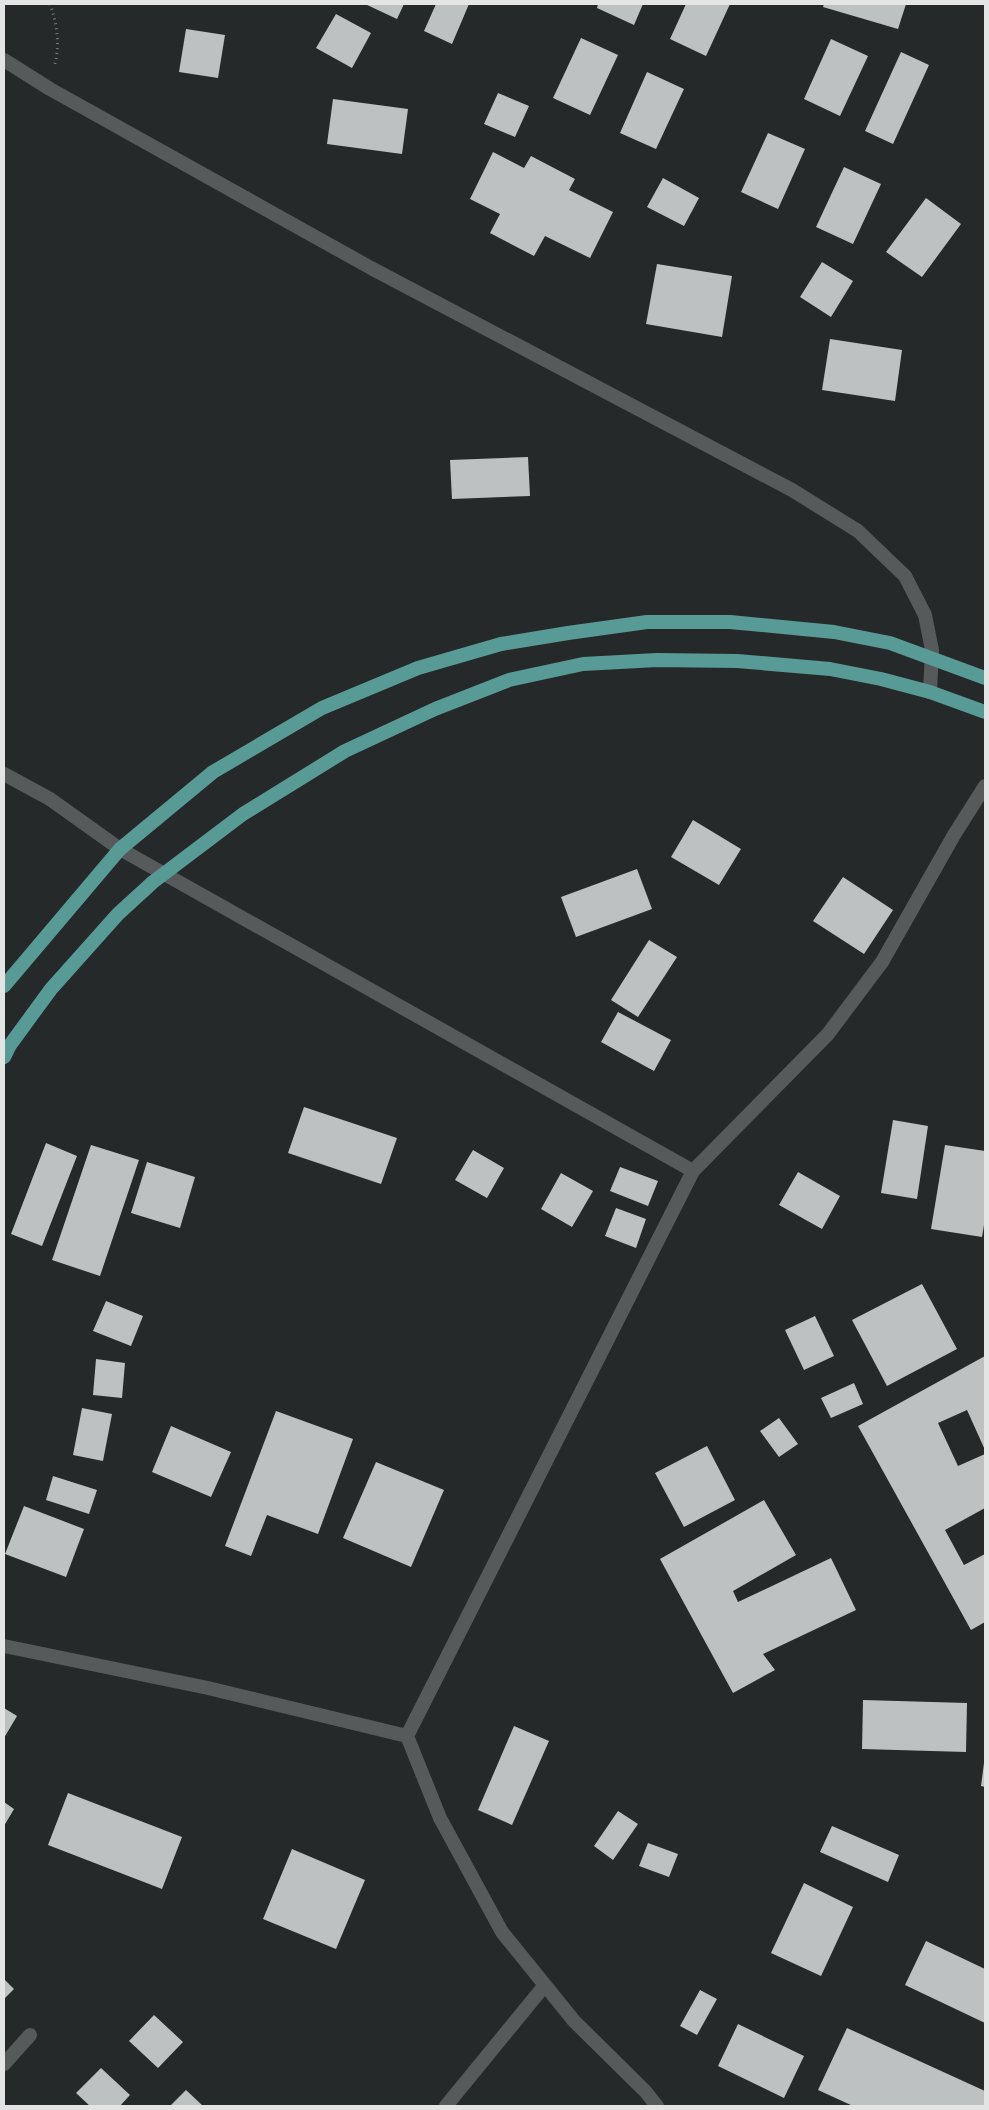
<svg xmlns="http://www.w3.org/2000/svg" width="989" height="2110" font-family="'Varela Round',sans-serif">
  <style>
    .building { fill: #bdc1c1 }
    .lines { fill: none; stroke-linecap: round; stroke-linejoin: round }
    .path { stroke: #7b7d7d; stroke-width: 3; stroke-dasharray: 1 4; stroke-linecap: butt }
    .minor { stroke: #575a5a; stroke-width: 14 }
    .primary { stroke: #589a95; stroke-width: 14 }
  </style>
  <rect width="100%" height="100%" fill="#262929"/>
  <path class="building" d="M365,4h39l-7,15z
    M436,4h33l-17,40 -28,-13z
    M598,4h45l-9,21 -37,-17z
    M686,4h44l-24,52 -36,-17z
    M824,4h82l-8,25 -75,-22z
    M336,14l35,19 -19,35 -36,-20z
    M186,29l39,6 -7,43 -39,-6z
    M581,38l37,17 -28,60 -37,-17z
    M831,39l37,17 -28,60 -36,-17z
    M901,52l28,13 -36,79 -28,-13z
    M647,72l37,17 -28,60 -36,-16z
    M498,93l31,13 -14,31 -31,-13z
    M333,99l75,10 -6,45 -75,-10z
    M768,133l37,16 -27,60 -37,-17z
    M493,152l31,16 7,-12 44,23 -6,11 44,22 -23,46 -45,-22 -11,20 -44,-23 10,-19 -30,-15z
    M844,167l37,17 -28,60 -37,-17z
    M663,178l36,20 -15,28 -37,-19z
    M926,198l35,26 -39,53 -36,-25z
    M822,262l31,19 -22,36 -31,-20z
    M657,264l75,12 -10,61 -76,-13z
    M830,339l72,11 -7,51 -73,-11z
    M528,457l2,39 -78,3 -2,-39z
    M693,820l48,29 -22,36 -48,-28z
    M637,869l15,40 -76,28 -15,-40z
    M843,877l50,33 -29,44 -51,-33z
    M649,940l28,17 -39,60 -27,-17z
    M618,1012l53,28 -17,31 -53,-29z
    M304,1107l93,31 -16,46 -93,-31z
    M893,1120l35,6 -11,73 -36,-6z
    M46,1143l31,13 -35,90 -31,-12z
    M91,1145l48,15 -39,116 -48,-16z
    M945,1145l40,6v68l-3,18 -51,-8z
    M473,1150l31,18 -17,30 -32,-18z
    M147,1162l48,15 -15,51 -49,-15z
    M620,1167l38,14 -10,25 -38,-15z
    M798,1172l42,24 -18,33 -43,-24z
    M561,1173l32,18 -21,36 -31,-18z
    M616,1208l30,11 -10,29 -31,-12z
    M922,1284l35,65 -70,37 -35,-66z
    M106,1301l37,15 -12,30 -38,-15z
    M815,1316l19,40 -30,14 -19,-40z
    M985,1356v94l-18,-40 -29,13 20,43 27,-12v54l-40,22 19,35 21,-11v68l-14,8 -113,-204z
    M96,1359l29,4 -3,35 -29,-3z
    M854,1383l9,21 -32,14 -10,-20z
    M82,1408l30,6 -9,47 -30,-6z
    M276,1411l77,28 -35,95 -51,-19 -16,41 -26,-10z
    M779,1418l19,26 -19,13 -19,-26z
    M171,1426l60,26 -20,45 -59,-25z
    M707,1446l28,54 -51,27 -29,-54z
    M376,1462l68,28 -33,77 -68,-29z
    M53,1476l44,14 -8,24 -43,-14z
    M764,1500l32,55 -63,36 5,11 93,-44 25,52 -93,44 12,16 -42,23 -73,-134z
    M24,1506l60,23 -18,48 -61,-23z
    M863,1700l104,3 -1,49 -104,-3z
    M4,1708l13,8 -13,22z
    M514,1726l35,15 -37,84 -34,-15z
    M984,1763h1v24l-4,-1z
    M68,1793l114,44 -20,52 -114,-44z
    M4,1802l10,7 -10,17z
    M618,1811l20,13 -25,36 -19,-14z
    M832,1826l67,29 -11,27 -68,-30z
    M648,1843l30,11 -9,23 -30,-11z
    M292,1849l73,31 -29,69 -73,-30z
    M804,1883l49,24 -32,69 -50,-23z
    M926,1941l59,28v54l-80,-38z
    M4,1979l10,10 -10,10z
    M700,1990l17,9 -20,36 -17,-9z
    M154,2015l29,27 -25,26 -29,-27z
    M738,2024l66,32 -20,42 -66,-32z
    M847,2028l138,63v15h-132l-35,-16z
    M101,2068l29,27 -10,11h-30l-14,-13z
    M186,2090l17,16h-33z"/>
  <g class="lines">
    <path class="path" d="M50,4c7,20 10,39 5,60"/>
    <path class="minor" d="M4,60l46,29 321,179 421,222 66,41 47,45 20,39 7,35 -2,42
      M4,774l46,25 70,50 573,322
      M4,1646l204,42 199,48
      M4,2064l26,-29
      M446,2106l99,-121
      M657,2106l-12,-15 -71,-70 -72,-89 -62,-114 -33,-82 286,-565 135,-137 54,-72 72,-127 31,-49"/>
    <path class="primary" d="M4,986l116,-137 93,-77 109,-64 96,-40 83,-24 67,-11 79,-11h83l104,10 56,11 95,35
      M4,1057l6,-12 41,-56 67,-75 35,-32 90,-68 102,-63 90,-42 74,-29 74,-16 74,-4 80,1 93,8 51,10 49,13 55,20"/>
  </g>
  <rect width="989" height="2110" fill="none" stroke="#e3e5e5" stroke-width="10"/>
</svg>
